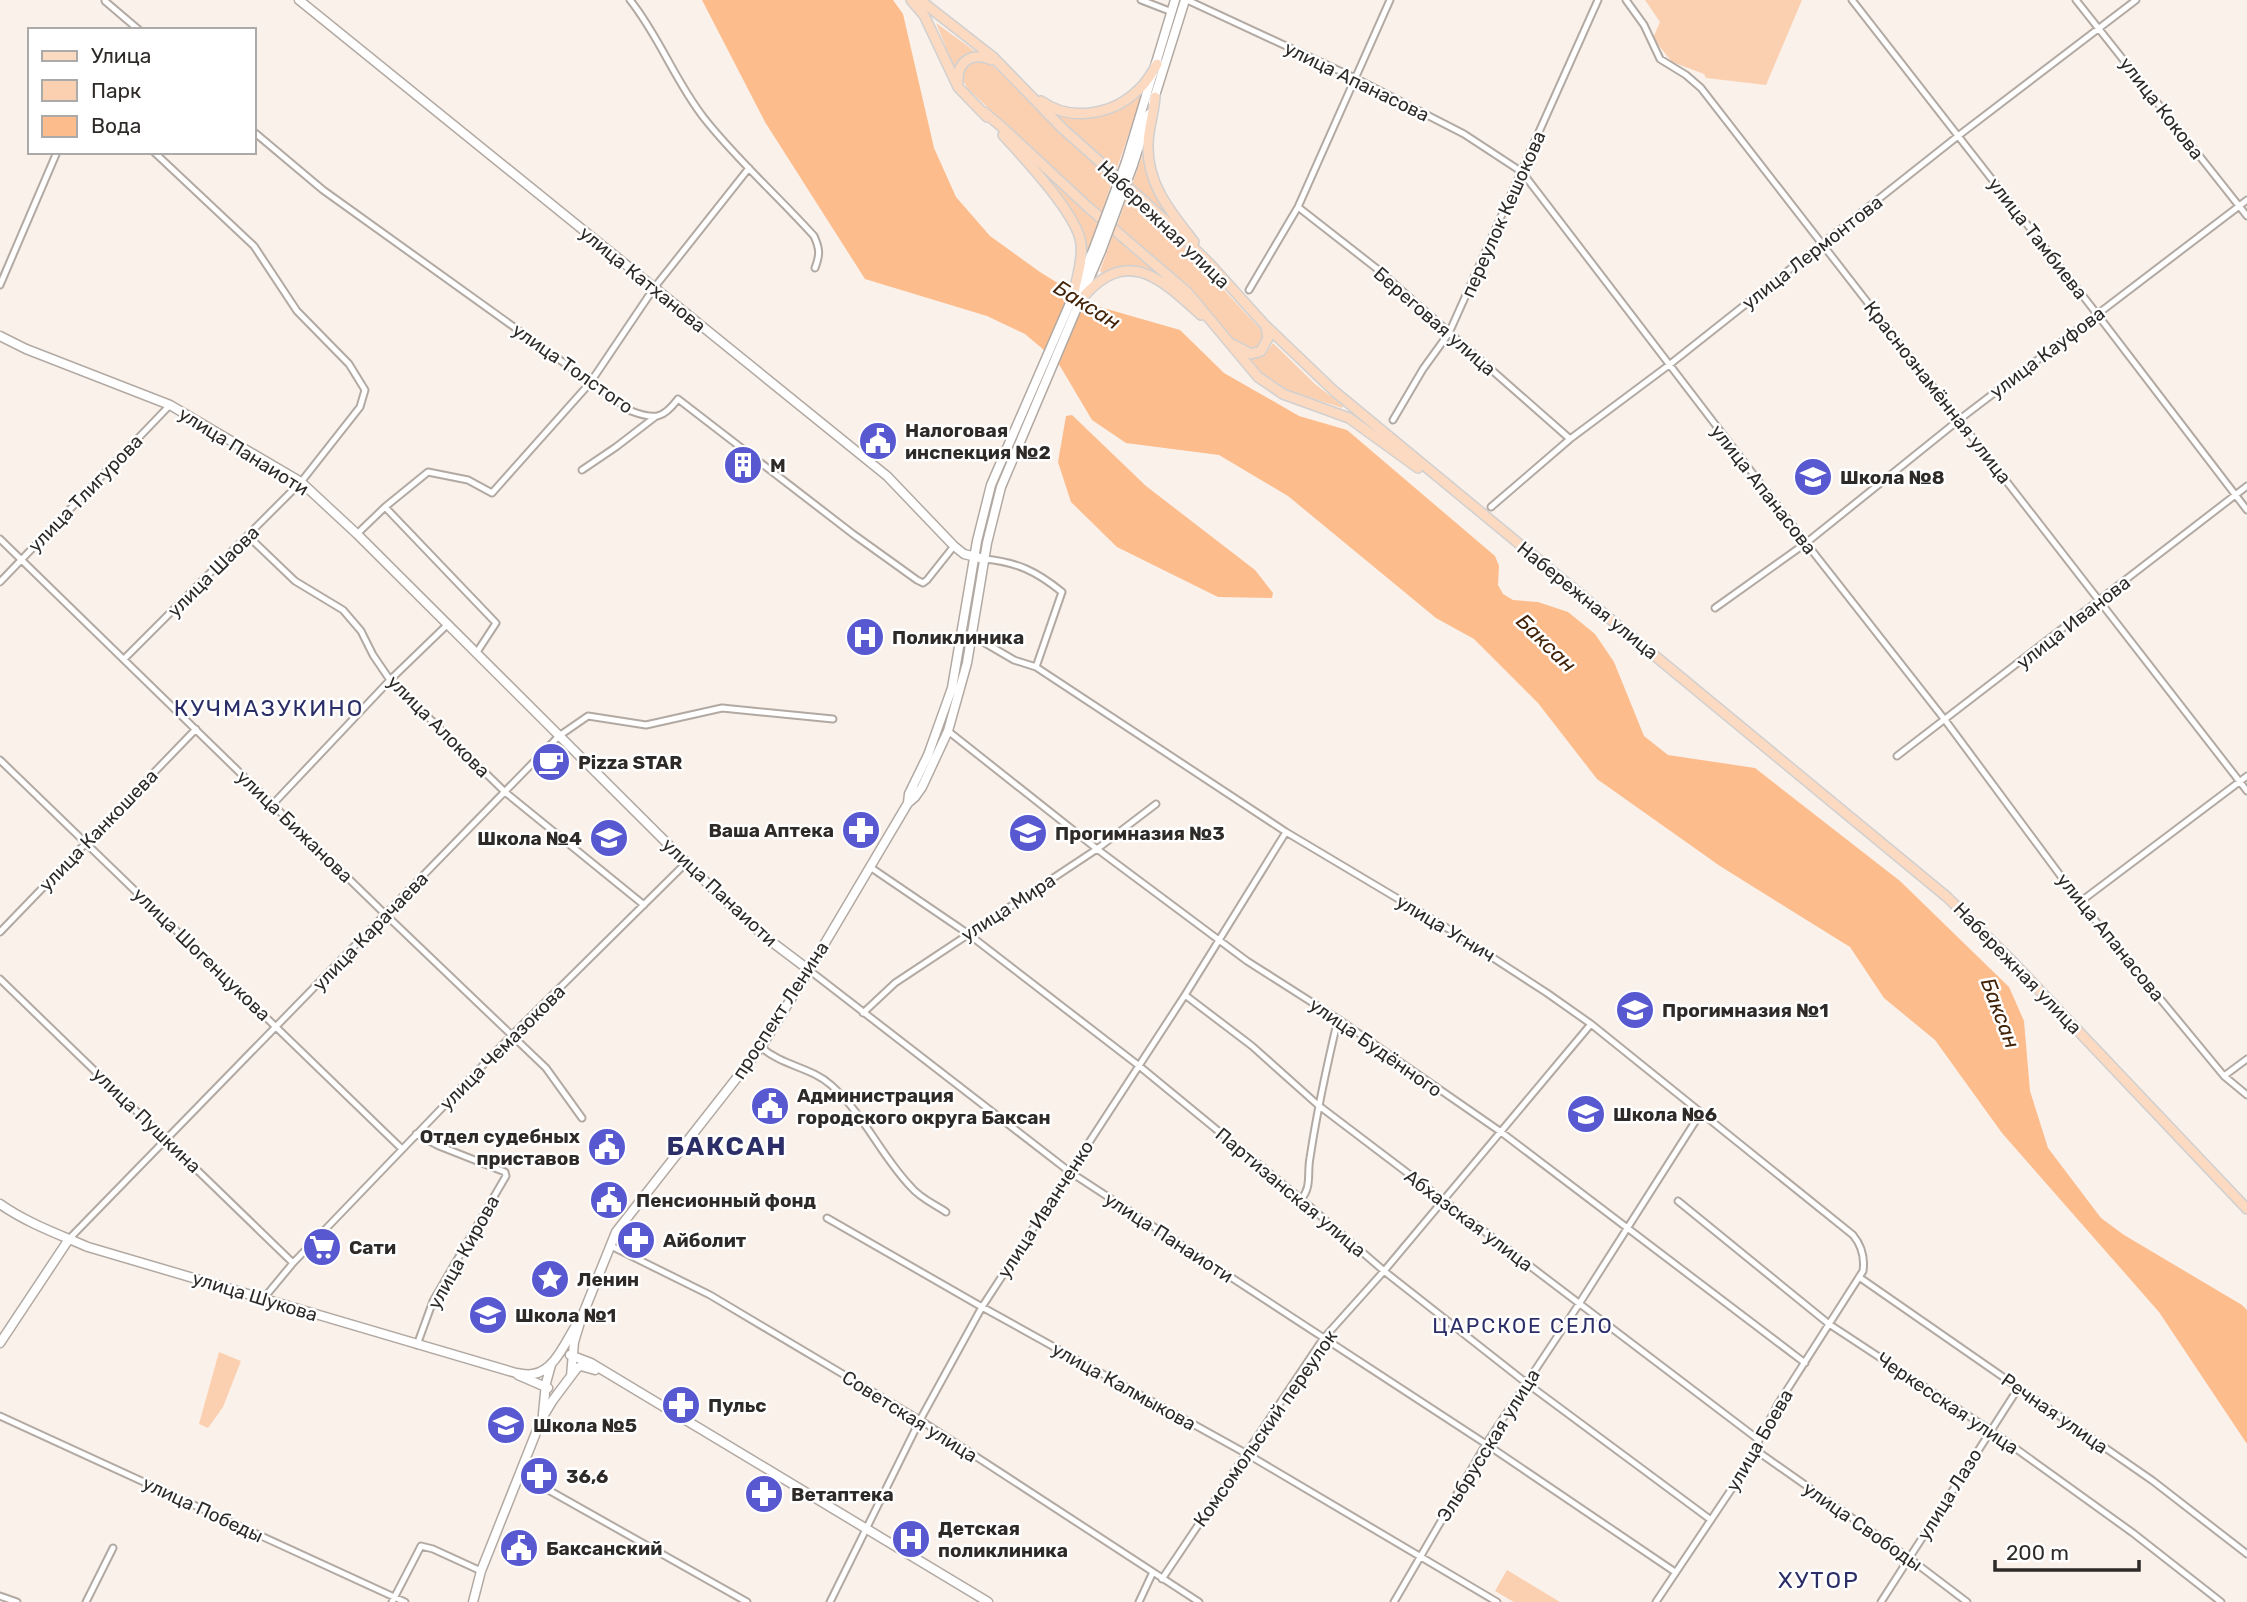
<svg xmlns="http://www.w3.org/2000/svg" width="2247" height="1602" font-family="Rubik,sans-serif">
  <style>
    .green { fill: #fbd0b1 }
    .water { fill: #fcbc8c }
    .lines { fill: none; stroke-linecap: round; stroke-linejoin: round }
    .street-casing { stroke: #b2a9a3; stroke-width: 9 }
    .secondary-casing { stroke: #b2a9a3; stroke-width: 11 }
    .primary-casing { stroke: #d1d0d0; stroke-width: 12 }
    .street { stroke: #fff; stroke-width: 5 }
    .secondary { stroke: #fff; stroke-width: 8 }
    .primary { stroke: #fbdac1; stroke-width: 9 }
    .secondary-bridge-casing { stroke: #b2a9a3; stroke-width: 11; stroke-linecap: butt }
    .secondary-bridge { stroke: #fff; stroke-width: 8 }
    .labels { text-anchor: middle; stroke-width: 5; stroke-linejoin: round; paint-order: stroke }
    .street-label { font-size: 19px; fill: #2e2a28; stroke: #fff }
    .poi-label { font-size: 19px; font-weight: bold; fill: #2e2a28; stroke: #fff; text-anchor: start }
    .water-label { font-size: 21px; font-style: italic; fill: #432409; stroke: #fff }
    .neighbourhood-label { font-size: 21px; letter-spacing: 2px; fill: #2c2e68; stroke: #fff }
    .quarter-label { font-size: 23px; letter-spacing: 2px; fill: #2c2e68; stroke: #fff }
    .district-label { font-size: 26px; font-weight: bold; letter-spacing: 2px; fill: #2c2e68; stroke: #fff }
  </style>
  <rect width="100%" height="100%" fill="#faf1ea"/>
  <path class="green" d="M1645,0h157l-36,85 -60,-7 -2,-4 -32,-12 -19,-24 7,-16z
    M936,23l40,29 -15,8 -6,10z
    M971,61h15l7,5 120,113 -12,35 -132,-124c-9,-11 -9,-19 2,-29z
    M1138,95l3,3 -25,73 -62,-56c35,6 56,1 84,-20z
    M1015,145l83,77 -12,32h-2l-2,-20z
    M1143,154l2,1c4,36 16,51 39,78l-52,-48z
    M1129,192l42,41 92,99 2,7 -2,6 -12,7 -12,-6 -44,-51 -79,-67z
    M1113,235l74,62 -20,-14 -54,-13 -10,4 -3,-3z
    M1273,343l42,41 28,22 -1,2c-33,-12 -72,-17 -92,-49l15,-4z
    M219,1352l22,9 -18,46 -15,21 -9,-4z
    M1507,1570l53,32h-46l-19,-11z"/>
  <path class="water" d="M702,0h191l10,14 31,134 22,49 34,39 50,36 53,33 87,25 44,43 75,43 48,14 148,126 4,10 -1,19 5,9 10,6 25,2 30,10 27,22 19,28 30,74 24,19 87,13 145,113 109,106 15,34 6,70 18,57 53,70 23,17 118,70 5,5v134l-88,-132 -157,-179 -67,-93 -51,-42 -34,-51 -130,-81 -123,-87 -59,-76 -64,-64 -38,-21 -148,-122 -69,-41 -93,-12 -34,-23 -35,-59 -32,-27 -38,-18 -122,-37 -100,-157z
    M1072,415l74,71 109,84 18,23 -1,5 -54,-1 -101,-50 -46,-45 -13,-40 8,-46z"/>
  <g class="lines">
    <defs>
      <path id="street" d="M630,0c29,36 45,81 74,118 33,42 74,78 110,118 6,13 6,19 1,32
        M1141,0l31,12
        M1187,0l168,78 109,56 58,38 284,371 139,177 135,182 144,174 23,19
        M1626,0l18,25 16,34 26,16 15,13 546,703
        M1852,0l245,314 150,196
        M2076,0l171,216
        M105,1l34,29
        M254,132l69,58 308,221c24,9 32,8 47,-12l175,135 64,46 6,3 4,-3 27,-34
        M1298,207l78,61 194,171
        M0,285l57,-133
        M1249,290l49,-83 92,-207
        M1393,420l30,-51 26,-36 149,-333
        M582,470l34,-23 39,-30
        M385,507l111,116 -19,29
        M1491,507l79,-68 99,-74 289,-229 178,-136
        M357,534l28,-27 43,-35 40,8 24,13 98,-110 64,-95 95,-120
        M248,536l47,45 48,29 18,21 12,24 17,25 115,112 139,113
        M0,539l386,376 160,153 36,50
        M984,559c33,3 52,12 78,33l-26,75
        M0,582l170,-177
        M1715,608l91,-65 154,-124 287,-219
        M973,636l41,24 22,7 250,165 161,96 100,65 44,31 262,211c9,11 12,22 10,36l-85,133 -19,36 -2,11 -101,151
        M124,659l177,-177 59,-75 5,-17 -16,-26 -52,-53 -43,-65 -100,-94
        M948,731l149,118 150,112 91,58 163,113 304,231
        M1897,756l350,-270
        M0,760l402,389
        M273,804l117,-124 58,-56
        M870,867l97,66 171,132 163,134 83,72 141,111 186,138
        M2080,902l167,-126
        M0,932l196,-203
        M809,970l261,202 416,272 189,128
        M0,979l293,284
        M1185,995l67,51 66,59 441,335
        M863,1013l32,-30 202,-134 59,-45
        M761,1047c21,19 50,20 70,38 33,29 50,71 80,102 9,11 23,17 35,25
        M2224,1076l23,-17
        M416,1134l23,12 66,26 1,4 -73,125 -16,44
        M1301,1199c11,-11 6,-27 9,-41 7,-47 17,-93 28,-139
        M1678,1201l151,123 161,106 143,103 88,69
        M827,1218l155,89 265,147 250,148
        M69,1239l490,-503 29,-20 58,9 76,-17 111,11
        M611,1246l99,49 210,125 279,182
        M1859,1277l294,204 94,73
        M264,1298l29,-35 218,-227 176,-174
        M0,1416l405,186
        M1757,1451l152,107 58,44
        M520,1474l227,128
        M1162,1579l161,-240 61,-68 207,-247
        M0,1596l17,6
        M86,1602l27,-54
        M392,1602l29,-56 12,3 48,22
        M830,1602l90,-182 62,-113 203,-312 101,-163
        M1139,1602l14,-30
        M1394,1602l92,-158 93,-140 121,-190
        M1881,1602l138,-215"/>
      <path id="secondary" d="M299,0l588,476 67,70 10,8 20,5
        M1153,102l32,-102
        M1126,162l49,-162
        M1133,165l16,-51
        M0,336l26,13 144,56 131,77 56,52 368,367 39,35 45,34
        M908,803l1,-9 19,-39 24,-67 25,-147 14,-56 103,-237
        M0,1204c27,19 58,30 88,43l428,126c5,1 12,2 17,1 22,-3 33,-34 44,-50
        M0,1343l69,-104
        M570,1355l21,8 397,239
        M518,1375l30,13
        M571,1376l3,-34 7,-23 35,-87 145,-185 48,-77 99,-167 7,-6 7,-10 26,-56 19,-68 20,-120 14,-56 100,-236
        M543,1414l3,-31 5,-18
        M473,1602l8,-31 60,-151 12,-20 24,-32 4,-2 14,4"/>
      <path id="primary" d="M911,0l13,15 34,72 29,30
        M920,0l73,57 70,72 101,90 45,44 55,61 70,67 613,506 63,62 237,250
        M958,82c-1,-22 15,-30 34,-22
        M1155,97c-1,16 -7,32 -7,48 -1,40 23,67 46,97
        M1041,101c29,21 71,14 96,-10 9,-7 14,-17 20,-27
        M984,112l19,16 86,80 98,84 71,85 25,17 66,24 69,50
        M1003,135c21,23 75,80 78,109 2,16 -4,33 -7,48
        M1083,297c45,-52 79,-17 118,18
        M1234,345l17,9 10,-3 7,-13 -2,-11"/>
    </defs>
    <use href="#street" class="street-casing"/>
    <use href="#secondary" class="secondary-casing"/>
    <use href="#primary" class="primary-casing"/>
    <use href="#street" class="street"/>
    <use href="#secondary" class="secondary"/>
    <use href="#primary" class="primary"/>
    <defs>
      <path id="secondary-bridge" d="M1094,248l32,-86
        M1101,251l32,-86"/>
    </defs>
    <use href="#secondary-bridge" class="secondary-bridge-casing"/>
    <use href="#secondary-bridge" class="secondary-bridge"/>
  </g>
  <defs>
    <symbol id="civic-disc" viewBox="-11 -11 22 22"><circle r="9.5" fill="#5858d0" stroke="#fff"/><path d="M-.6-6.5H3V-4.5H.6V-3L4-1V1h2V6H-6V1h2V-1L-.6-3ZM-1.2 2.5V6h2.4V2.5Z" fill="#fff"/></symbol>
    <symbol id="building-disc" viewBox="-11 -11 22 22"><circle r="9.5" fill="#5858d0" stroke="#fff"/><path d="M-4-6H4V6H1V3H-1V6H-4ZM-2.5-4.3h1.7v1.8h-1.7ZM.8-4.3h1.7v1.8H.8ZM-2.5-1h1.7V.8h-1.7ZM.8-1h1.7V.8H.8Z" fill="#fff"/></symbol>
    <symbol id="school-disc" viewBox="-11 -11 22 22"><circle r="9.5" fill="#5858d0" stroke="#fff"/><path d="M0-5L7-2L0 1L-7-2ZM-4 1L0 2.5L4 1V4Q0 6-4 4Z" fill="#fff"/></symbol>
    <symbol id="hospital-disc" viewBox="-11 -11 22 22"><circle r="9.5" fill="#5858d0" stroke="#fff"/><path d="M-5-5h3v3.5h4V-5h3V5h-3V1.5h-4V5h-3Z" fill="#fff"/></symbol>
    <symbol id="cafe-disc" viewBox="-11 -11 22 22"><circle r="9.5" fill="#5858d0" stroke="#fff"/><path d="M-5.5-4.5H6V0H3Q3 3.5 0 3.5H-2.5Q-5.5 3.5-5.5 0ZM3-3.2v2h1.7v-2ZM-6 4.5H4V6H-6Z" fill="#fff"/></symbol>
    <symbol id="pharmacy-disc" viewBox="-11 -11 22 22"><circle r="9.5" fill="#5858d0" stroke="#fff"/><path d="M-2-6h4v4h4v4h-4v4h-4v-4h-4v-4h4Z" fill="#fff"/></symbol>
    <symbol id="supermarket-disc" viewBox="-11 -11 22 22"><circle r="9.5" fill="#5858d0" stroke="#fff"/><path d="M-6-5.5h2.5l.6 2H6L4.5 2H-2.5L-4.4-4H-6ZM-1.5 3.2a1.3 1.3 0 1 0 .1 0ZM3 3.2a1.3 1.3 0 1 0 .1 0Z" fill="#fff"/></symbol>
    <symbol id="sight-disc" viewBox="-11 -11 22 22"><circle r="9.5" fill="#5858d0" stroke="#fff"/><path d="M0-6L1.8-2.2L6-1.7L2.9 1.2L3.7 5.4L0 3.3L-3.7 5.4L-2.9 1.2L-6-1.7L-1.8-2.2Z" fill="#fff"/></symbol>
  </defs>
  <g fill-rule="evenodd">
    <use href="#civic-disc" x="856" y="419" width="44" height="44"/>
    <use href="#building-disc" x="721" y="443" width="44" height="44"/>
    <use href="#school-disc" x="1791" y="455" width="44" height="44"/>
    <use href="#hospital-disc" x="843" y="615" width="44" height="44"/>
    <use href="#cafe-disc" x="529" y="740" width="44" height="44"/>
    <use href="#pharmacy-disc" x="839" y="808" width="44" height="44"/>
    <use href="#school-disc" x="1006" y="811" width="44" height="44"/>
    <use href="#school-disc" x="587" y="816" width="44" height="44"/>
    <use href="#school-disc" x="1613" y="988" width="44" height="44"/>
    <use href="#civic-disc" x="748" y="1084" width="44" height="44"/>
    <use href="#school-disc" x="1564" y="1092" width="44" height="44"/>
    <use href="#civic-disc" x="585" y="1125" width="44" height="44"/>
    <use href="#civic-disc" x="587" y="1178" width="44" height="44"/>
    <use href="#pharmacy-disc" x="614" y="1218" width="44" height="44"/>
    <use href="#supermarket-disc" x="300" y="1225" width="44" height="44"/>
    <use href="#sight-disc" x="528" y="1257" width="44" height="44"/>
    <use href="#school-disc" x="466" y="1293" width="44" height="44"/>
    <use href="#pharmacy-disc" x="659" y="1383" width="44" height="44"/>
    <use href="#school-disc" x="484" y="1403" width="44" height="44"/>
    <use href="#pharmacy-disc" x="517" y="1454" width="44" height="44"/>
    <use href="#pharmacy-disc" x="742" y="1472" width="44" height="44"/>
    <use href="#hospital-disc" x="889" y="1517" width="44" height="44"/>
    <use href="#civic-disc" x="497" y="1526" width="44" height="44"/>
  </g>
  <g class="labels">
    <g class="street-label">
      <text transform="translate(1357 81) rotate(26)" y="7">улица Апанасова</text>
      <text transform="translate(2162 108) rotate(52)" y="7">улица Кокова</text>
      <text transform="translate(1503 214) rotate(-66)" y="7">переулок Кешокова</text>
      <text transform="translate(1164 224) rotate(44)" y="7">Набережная улица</text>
      <text transform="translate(2038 238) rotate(52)" y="7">улица Тамбиева</text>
      <text transform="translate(1812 252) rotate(-38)" y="7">улица Лермонтова</text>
      <text transform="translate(643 279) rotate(39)" y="7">улица Катханова</text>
      <text transform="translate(1435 321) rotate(41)" y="7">Береговая улица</text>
      <text transform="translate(2047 352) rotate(-37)" y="7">улица Кауфова</text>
      <text transform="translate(573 368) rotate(35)" y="7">улица Толстого</text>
      <text transform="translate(1938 392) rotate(52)" y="7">Краснознамённая улица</text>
      <text transform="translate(244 451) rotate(32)" y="7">улица Панаиоти</text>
      <text transform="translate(1764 489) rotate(52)" y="7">улица Апанасова</text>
      <text transform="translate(85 493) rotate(-46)" y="7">улица Тлигурова</text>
      <text transform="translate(213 571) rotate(-45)" y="7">улица Шаова</text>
      <text transform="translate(1588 600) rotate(39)" y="7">Набережная улица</text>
      <text transform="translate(2073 622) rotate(-38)" y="7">улица Иванова</text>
      <text transform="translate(439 726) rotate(45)" y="7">улица Алокова</text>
      <text transform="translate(295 826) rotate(44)" y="7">улица Бижанова</text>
      <text transform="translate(98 830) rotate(-46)" y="7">улица Канкошева</text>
      <text transform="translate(720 892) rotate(43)" y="7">улица Панаиоти</text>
      <text transform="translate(1008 907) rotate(-33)" y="7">улица Мира</text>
      <text transform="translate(1446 928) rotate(31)" y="7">улица Угнич</text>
      <text transform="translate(370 931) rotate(-46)" y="7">улица Карачаева</text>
      <text transform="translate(2111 937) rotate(51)" y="7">улица Апанасова</text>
      <text transform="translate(202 954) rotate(44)" y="7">улица Шогенцукова</text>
      <text transform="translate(2018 968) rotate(46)" y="7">Набережная улица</text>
      <text transform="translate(780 1010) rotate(-57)" y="7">проспект Ленина</text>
      <text transform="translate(502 1047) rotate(-45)" y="7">улица Чемазокова</text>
      <text transform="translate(1376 1047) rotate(35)" y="7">улица Будённого</text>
      <text transform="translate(147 1120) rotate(44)" y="7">улица Пушкина</text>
      <text transform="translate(1291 1192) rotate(40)" y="7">Партизанская улица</text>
      <text transform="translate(1045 1209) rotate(-57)" y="7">улица Иванченко</text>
      <text transform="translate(1469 1220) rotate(37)" y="7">Абхазская улица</text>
      <text transform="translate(1169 1237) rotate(33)" y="7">улица Панаиоти</text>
      <text transform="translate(463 1252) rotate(-61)" y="7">улица Кирова</text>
      <text transform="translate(255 1296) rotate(17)" y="7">улица Шукова</text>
      <text transform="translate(1124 1386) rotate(29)" y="7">улица Калмыкова</text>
      <text transform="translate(1948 1403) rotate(34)" y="7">Черкесская улица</text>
      <text transform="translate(2055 1413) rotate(35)" y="7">Речная улица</text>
      <text transform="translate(910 1416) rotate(32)" y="7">Советская улица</text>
      <text transform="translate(1265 1428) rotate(-55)" y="7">Комсомольский переулок</text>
      <text transform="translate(1759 1440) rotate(-60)" y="7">улица Боева</text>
      <text transform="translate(1488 1445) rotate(-58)" y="7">Эльбрусская улица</text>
      <text transform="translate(1949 1494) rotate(-58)" y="7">улица Лазо</text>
      <text transform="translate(203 1509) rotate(25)" y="7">улица Победы</text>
      <text transform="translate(1863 1526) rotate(35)" y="7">улица Свободы</text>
    </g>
    <g class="poi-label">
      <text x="905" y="437">Налоговая<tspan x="905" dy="22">инспекция №2</tspan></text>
      <text x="770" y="472">М</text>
      <text x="1840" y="484">Школа №8</text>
      <text x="892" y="644">Поликлиника</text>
      <text x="578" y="769">Pizza STAR</text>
      <text x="834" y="837" text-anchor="end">Ваша Аптека</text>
      <text x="1055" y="840">Прогимназия №3</text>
      <text x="582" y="845" text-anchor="end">Школа №4</text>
      <text x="1662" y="1017">Прогимназия №1</text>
      <text x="797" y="1102">Администрация<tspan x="797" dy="22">городского округа Баксан</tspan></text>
      <text x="1613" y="1121">Школа №6</text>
      <text x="580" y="1143" text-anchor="end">Отдел судебных<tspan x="580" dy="22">приставов</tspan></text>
      <text x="636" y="1207">Пенсионный фонд</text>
      <text x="663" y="1247">Айболит</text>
      <text x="349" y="1254">Сати</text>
      <text x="577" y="1286">Ленин</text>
      <text x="515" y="1322">Школа №1</text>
      <text x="708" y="1412">Пульс</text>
      <text x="533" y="1432">Школа №5</text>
      <text x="566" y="1483">36,6</text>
      <text x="791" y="1501">Ветаптека</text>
      <text x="938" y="1535">Детская<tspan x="938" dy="22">поликлиника</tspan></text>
      <text x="546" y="1555">Баксанский</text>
    </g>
    <g class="water-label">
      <text transform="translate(1087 305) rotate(32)" y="7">Баксан</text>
      <text transform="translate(1546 643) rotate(44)" y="7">Баксан</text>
      <text transform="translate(2000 1013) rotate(69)" y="7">Баксан</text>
    </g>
    <g class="neighbourhood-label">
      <text x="1523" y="1333">ЦАРСКОЕ СЕЛО</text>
    </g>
    <g class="quarter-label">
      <text x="269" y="716">КУЧМАЗУКИНО</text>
      <text x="1819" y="1588">ХУТОР</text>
    </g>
    <g class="district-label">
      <text x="727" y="1155">БАКСАН</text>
    </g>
  </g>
  <rect x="28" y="28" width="228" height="126" fill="#ffffff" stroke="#abaaa9" stroke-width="2"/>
  <rect x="42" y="51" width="35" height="10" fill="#fbdac1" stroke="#abaaa9" stroke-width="2"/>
  <text x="91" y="63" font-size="21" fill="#2e2a28">Улица</text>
  <rect x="42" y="80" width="35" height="21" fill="#fbd0b1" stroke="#abaaa9" stroke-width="2"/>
  <text x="91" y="98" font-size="21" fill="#2e2a28">Парк</text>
  <rect x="42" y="116" width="35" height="21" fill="#fcbc8c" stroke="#abaaa9" stroke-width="2"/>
  <text x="91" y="133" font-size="21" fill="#2e2a28">Вода</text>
  <path d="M1995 1560v10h144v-10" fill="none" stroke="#2e2a28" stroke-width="3.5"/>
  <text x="2006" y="1560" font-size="21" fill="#2e2a28" stroke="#ffffff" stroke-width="5" paint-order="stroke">200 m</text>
</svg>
